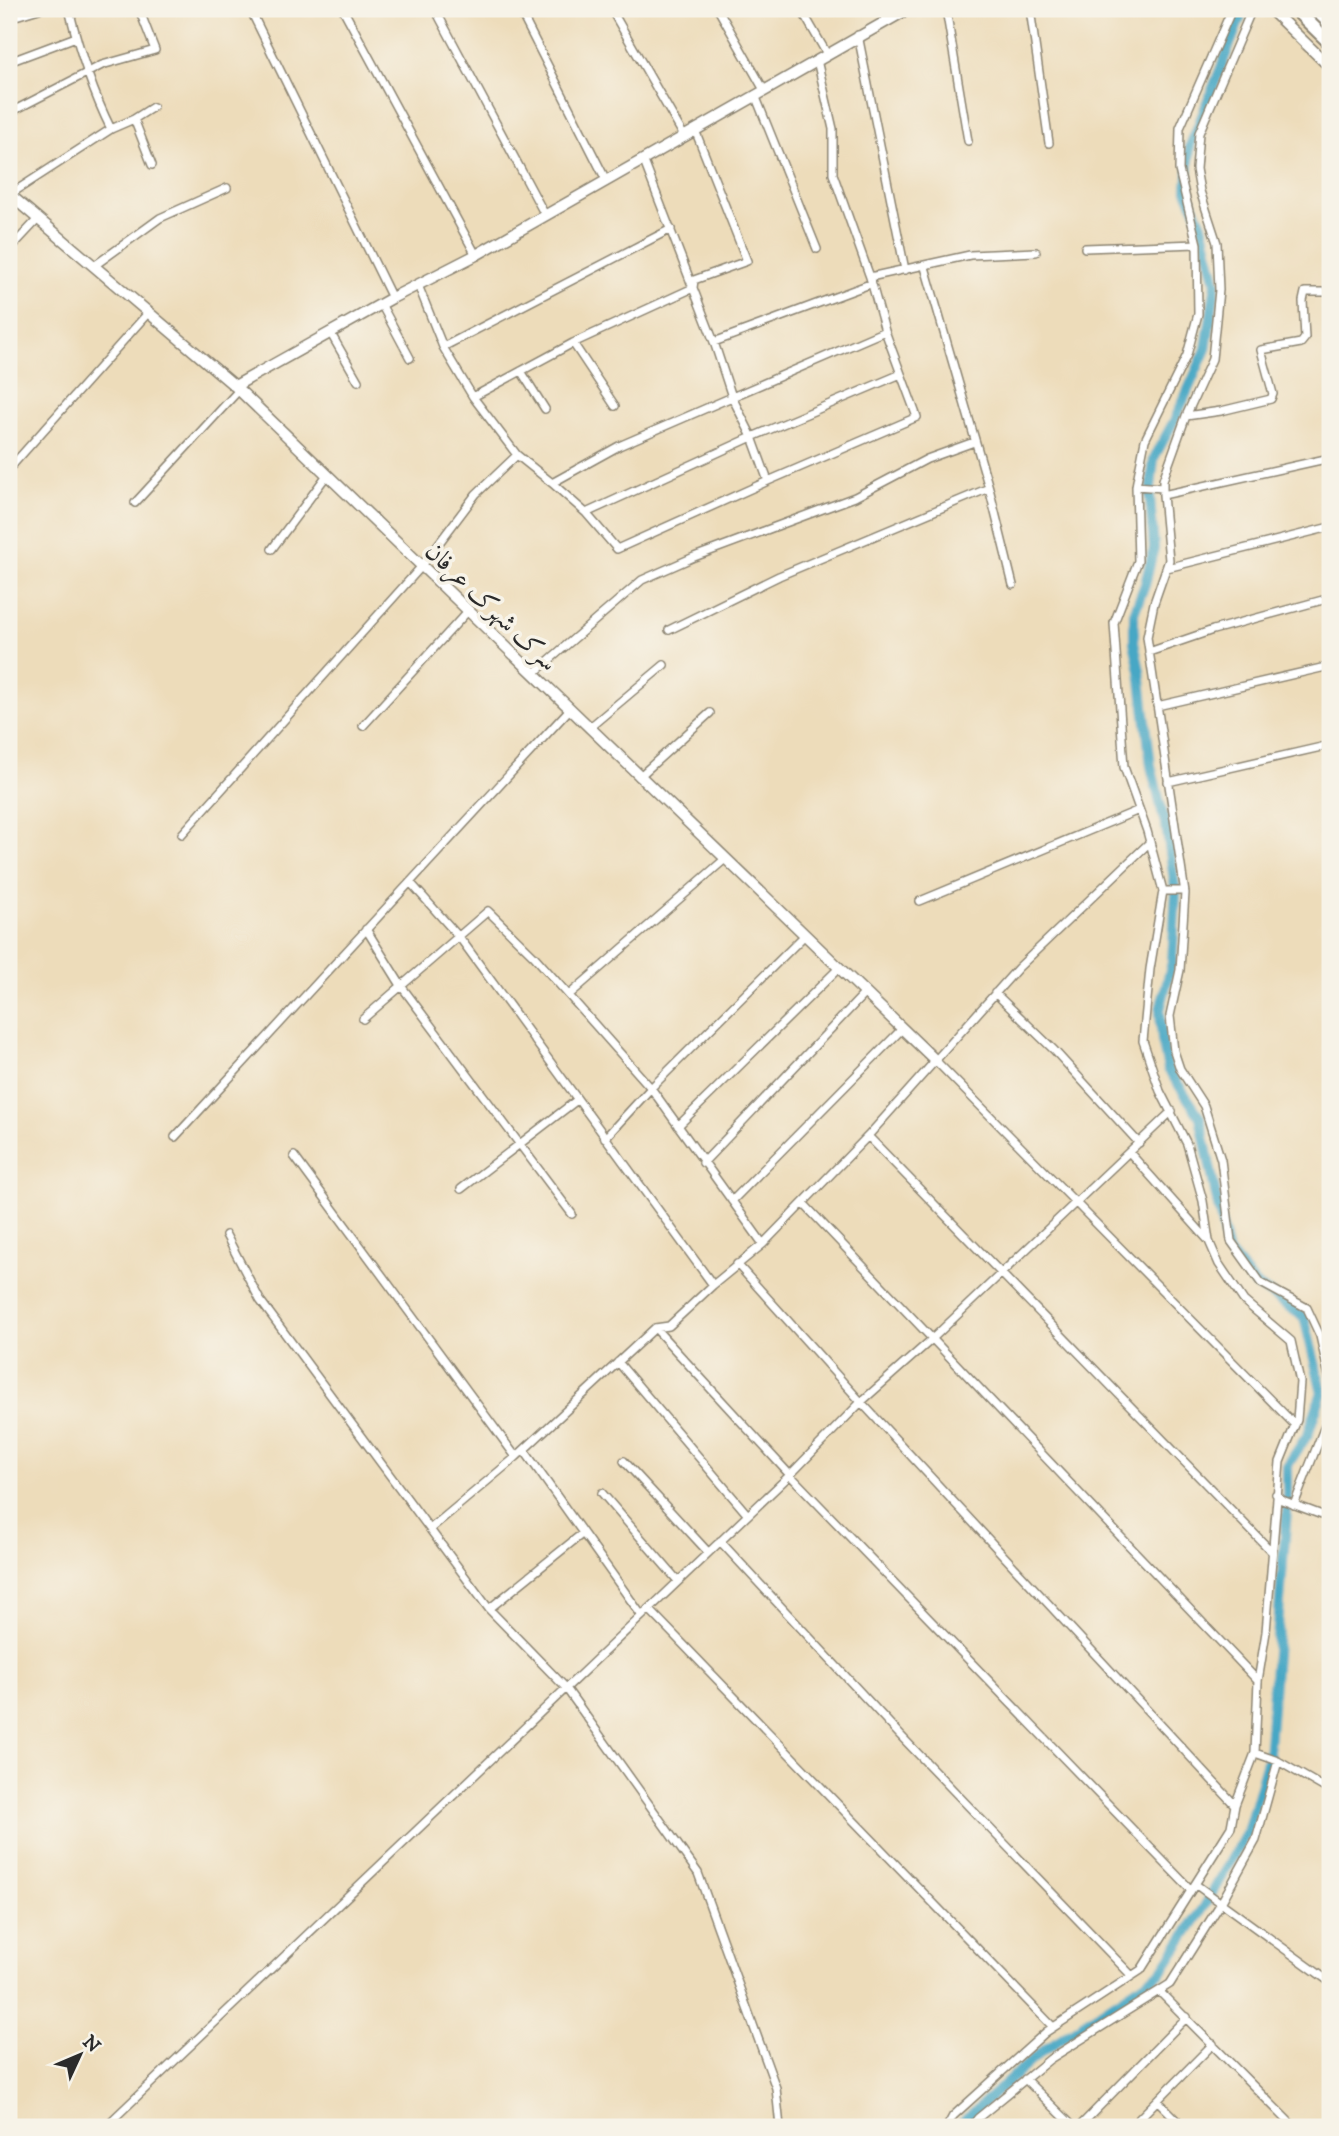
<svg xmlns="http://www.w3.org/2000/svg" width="1339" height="2136" font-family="'IM FELL DW Pica',Amiri,serif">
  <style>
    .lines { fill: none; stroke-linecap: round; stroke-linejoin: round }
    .canal { stroke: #46a7c5; stroke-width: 10 }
    .minor-casing { stroke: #8c8472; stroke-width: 10 }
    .tertiary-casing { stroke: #8c8472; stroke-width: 13 }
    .trunk-casing { stroke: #8c8472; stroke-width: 16 }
    .minor { stroke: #fff; stroke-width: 7 }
    .tertiary { stroke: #fff; stroke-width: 10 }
    .trunk { stroke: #fff; stroke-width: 12 }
    .labels { text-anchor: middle; stroke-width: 7; stroke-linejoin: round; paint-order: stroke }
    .street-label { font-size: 26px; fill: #2b2b2b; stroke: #f7f3e8 }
  </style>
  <rect width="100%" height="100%" fill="#f7f3e8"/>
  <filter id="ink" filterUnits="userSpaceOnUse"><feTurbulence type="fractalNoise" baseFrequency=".0143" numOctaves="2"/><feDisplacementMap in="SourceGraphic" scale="14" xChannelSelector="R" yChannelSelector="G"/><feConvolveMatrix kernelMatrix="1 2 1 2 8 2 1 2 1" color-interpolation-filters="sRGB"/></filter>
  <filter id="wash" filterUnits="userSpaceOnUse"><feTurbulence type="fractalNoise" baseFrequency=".00686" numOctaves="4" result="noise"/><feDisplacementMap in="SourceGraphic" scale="28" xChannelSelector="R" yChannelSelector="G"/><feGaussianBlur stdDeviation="1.57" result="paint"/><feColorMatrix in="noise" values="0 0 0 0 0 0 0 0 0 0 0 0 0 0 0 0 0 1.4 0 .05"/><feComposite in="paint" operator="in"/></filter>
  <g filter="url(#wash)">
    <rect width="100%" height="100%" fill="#eddcba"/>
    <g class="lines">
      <path class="canal" d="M957,2127l84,-75 120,-80 43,-65 43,-75 21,-74 19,-248v-44l21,-32 14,-42 -18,-75 -49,-33 -28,-34 -27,-133 -32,-48 -6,-29 -2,-30 12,-48 4,-69 -9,-61 -16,-66 -11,-95 -6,-29v-29l11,-29 9,-36 -4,-50 4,-40 22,-41 30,-68 10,-66 -14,-58 -15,-35 3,-44 54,-137"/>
    </g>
  </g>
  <g filter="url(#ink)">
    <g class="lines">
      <defs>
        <path id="minor" d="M69,9c10,41 23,82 42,120
          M250,9l142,289
          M343,9l133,246
          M435,9l110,206
          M519,9l87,171
          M611,9l73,127
          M718,9l46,81
          M801,9l26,45
          M881,9l7,11
          M946,9l22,132
          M1030,9l19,134
          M1252,9l-53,124 -3,36 4,22 17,52 2,47 -7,69 -26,57 -23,64v15l6,65 -15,43 -7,34 38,256 -5,77 -10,46 4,35 6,18 24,37 17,54 10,81 30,42 46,25 13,28 10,45
          M9,18l30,-9
          M858,35l47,235
          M9,62l67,-25
          M755,95l62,154
          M9,113l93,-48 53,-15 -16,-41
          M134,119l18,46
          M9,195l102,-66 23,-10 19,-12
          M1085,248l112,-4
          M9,250l29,-31
          M94,266l66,-48 67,-30
          M925,267l64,221 24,97
          M870,277l100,-22 66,-3
          M418,285l25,62 30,50 100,-54 120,-55 -50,-129
          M381,304l29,54
          M330,332l28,49
          M714,342l156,-58
          M573,343l42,63
          M443,347l228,-118
          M521,371l24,38
          M473,397l44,58 35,28 67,-37 113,-49 -18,-55 -21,-54 1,-8 53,-19 -52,-131
          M1186,416l35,-5 50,-12 2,-5 -12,-44 40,-7 4,-5 -2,-37 2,-9h25
          M9,469l139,-156
          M768,481l149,-64 -32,-86 -15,-54 -37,-103v-45l-16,-69
          M552,483l34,30 166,-76 -20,-40 153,-66
          M1136,486l27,2
          M1163,495l167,-37
          M135,503l104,-113
          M586,513l31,36 151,-68 -16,-44 149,-63
          M272,549l55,-74
          M1167,568l163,-41
          M669,630l110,-54 210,-88
          M1149,652l64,-22 117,-32
          M533,674l109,-94 52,-23 161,-60 72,-38 47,-17
          M1157,706l173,-40
          M363,726l104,-114
          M589,728l75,-63
          M639,777l71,-64
          M1168,782l162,-37
          M182,834l239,-267 55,-73 41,-39
          M410,882l50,56 253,347
          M1163,891h21
          M920,901l219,-91
          M366,929l36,58 170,227
          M995,993l59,57 85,93
          M569,995l156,-136
          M363,1019l125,-108 46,45 117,132 112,156
          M936,1061l359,364
          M678,1126l161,-158
          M868,1136l404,416
          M175,1137l394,-427
          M605,1138l46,-50 154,-153
          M1129,1152l79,88
          M294,1156l222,301
          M703,1163l162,-170
          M461,1189l116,-89
          M732,1201l170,-172
          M803,1203l455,478
          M226,1235l34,65 229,309 77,79 132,185 78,215 4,39
          M737,1264l124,138 374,403
          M655,1328l135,147 401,415
          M618,1362l129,152
          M524,1450l118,166
          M624,1461l84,91
          M602,1493l76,88
          M1276,1494l6,6 48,18
          M1294,1505l36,-92
          M430,1529l86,-72 139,-129 14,-2 44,-41 50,-41 105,-108 150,-168 132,-126
          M720,1541l180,194 232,241
          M489,1609l94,-76
          M649,1609l404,418
          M1255,1753l23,8 52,30
          M1195,1884l135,98
          M1160,1992l134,135
          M1025,2079l49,48
          M1158,2101l26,26
          M105,2127l685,-652 71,-73 70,-62 241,-229
          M947,2127l6,-11 93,-84 95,-62 90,-143 4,-22 20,-52 3,-72 8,-49 14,-170 17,-42 3,-38 -9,-41 -47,-40 -25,-37 -10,-23 -6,-40 -16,-57 -27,-53 -17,-50 7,-72 13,-78 -16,-60 -23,-64 -10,-144 24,-62 -2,-75 9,-46 42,-85 11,-41 -1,-70 -18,-74 1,-42 52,-119
          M971,2127l7,-9 72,-59 120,-75 51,-81 35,-63 22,-79
          M1079,2127l108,-110
          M1131,2127l82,-83"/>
        <path id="tertiary" d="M1270,9l60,58
          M9,194l226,192 701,675
          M235,386l157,-88 84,-43 432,-246"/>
        <path id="trunk" d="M1295,9l35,34
          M1315,9l15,14"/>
      </defs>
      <use href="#minor" class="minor-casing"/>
      <use href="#tertiary" class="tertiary-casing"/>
      <use href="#trunk" class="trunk-casing"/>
      <use href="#minor" class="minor"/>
      <use href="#tertiary" class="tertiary"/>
      <use href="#trunk" class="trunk"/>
    </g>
  </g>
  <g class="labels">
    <g class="street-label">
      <text transform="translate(492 606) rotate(44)" y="9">سرک شهرک عرفان</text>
    </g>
  </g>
  <rect width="1339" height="2136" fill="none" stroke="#f7f3e8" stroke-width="35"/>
  <g transform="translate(80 2055) rotate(46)" stroke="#f7f3e8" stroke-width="5" paint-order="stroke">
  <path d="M0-5L12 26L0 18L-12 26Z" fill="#2b2b2b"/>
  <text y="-10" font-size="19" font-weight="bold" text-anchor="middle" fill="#2b2b2b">N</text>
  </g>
</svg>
